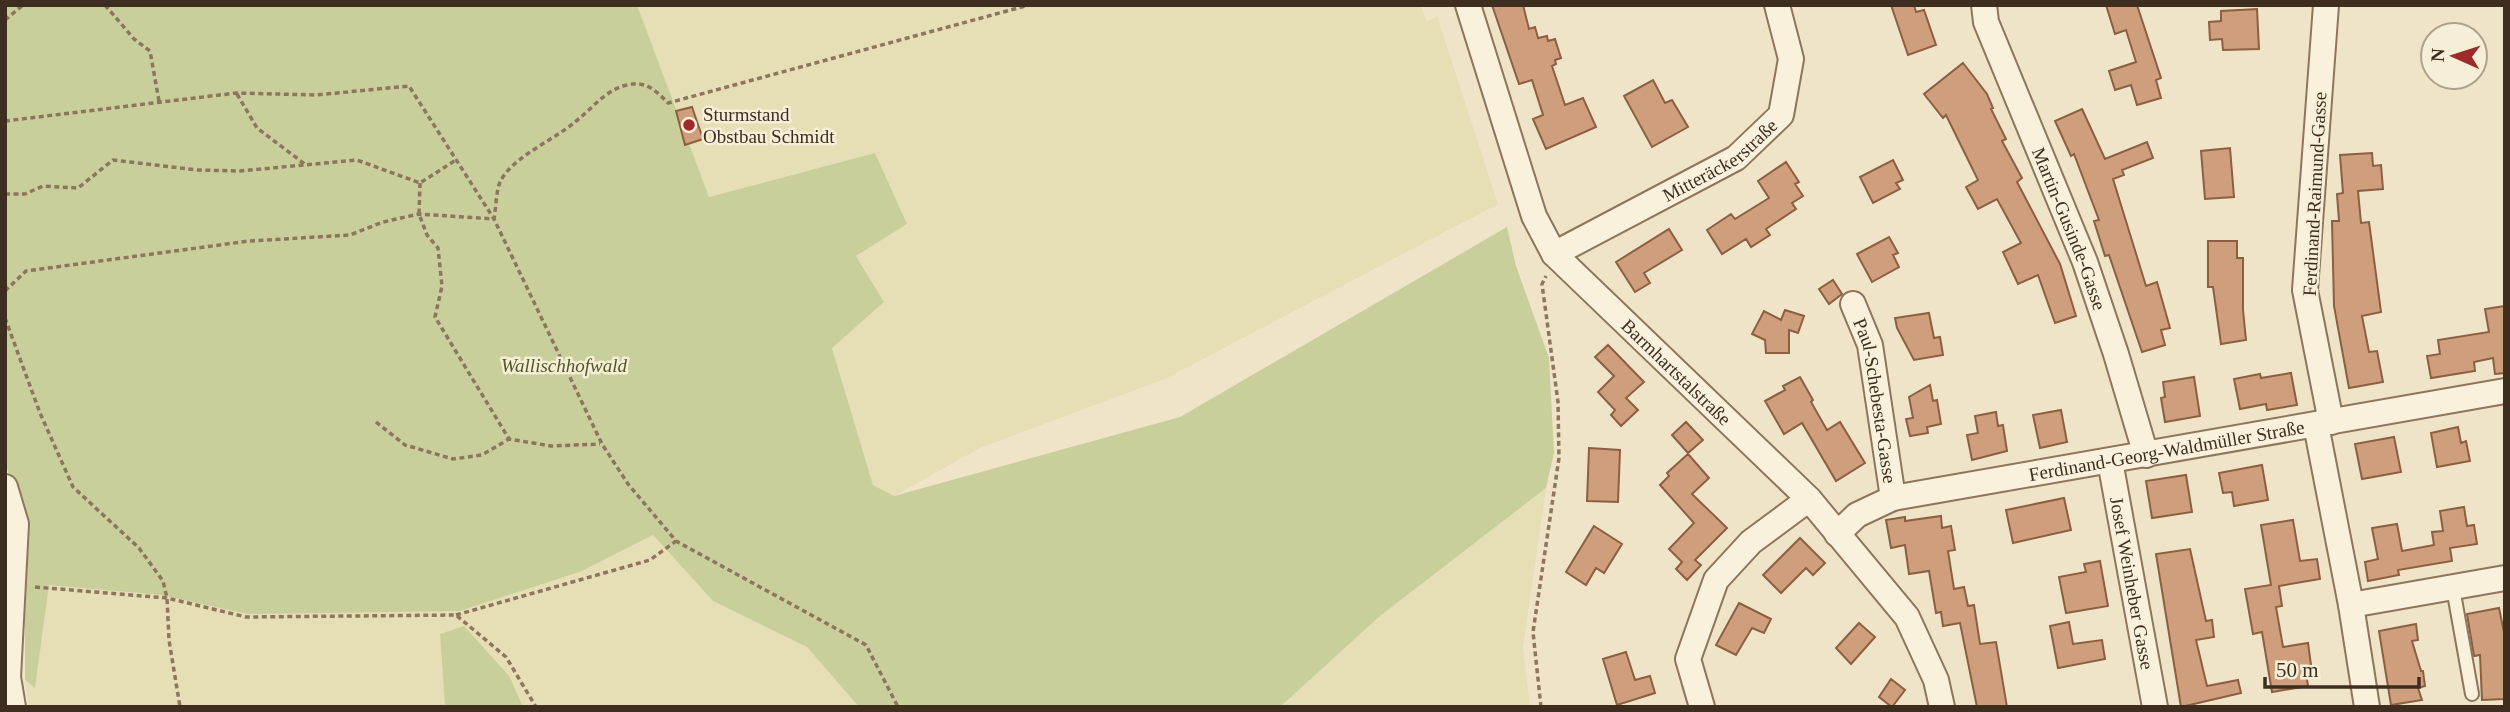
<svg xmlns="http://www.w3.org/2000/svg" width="2510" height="712" font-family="'Times New Roman',serif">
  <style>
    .farmland { fill: #e6deb5 }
    .green { fill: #c9cf9b }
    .building { fill: #cf9f7d; stroke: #8d5f41; stroke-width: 2 }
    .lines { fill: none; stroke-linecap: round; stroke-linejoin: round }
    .service-casing { stroke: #8d765c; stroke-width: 16 }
    .minor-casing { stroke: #8d765c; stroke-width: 28 }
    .path { stroke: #8d765c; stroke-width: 3.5; stroke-dasharray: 5 3.5; stroke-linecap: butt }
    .service { stroke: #faf1dc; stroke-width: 12 }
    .minor { stroke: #faf1dc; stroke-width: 24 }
    .poi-dot { fill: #9e2a2b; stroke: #f7eed8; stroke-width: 2.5 }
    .labels { text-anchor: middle; stroke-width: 5; stroke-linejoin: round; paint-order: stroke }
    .poi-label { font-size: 19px; fill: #3d2e20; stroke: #f7eed8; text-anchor: start }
    .street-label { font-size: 19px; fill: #3d2e20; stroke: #f7eed8 }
    .park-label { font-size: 19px; font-style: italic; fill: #4d5a26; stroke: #f7eed8 }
  </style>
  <rect width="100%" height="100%" fill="#f0e4c8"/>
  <path class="farmland" d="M637,5h784l6,17 10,-6 61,188 -333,175 -185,69 -86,48 -21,-11 -41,-138 52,-45 -28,-46 51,-32 -32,-71 -166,44z
    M1546,488l-23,159 7,60h-250l100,-91z
    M653,535l60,66 94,46 52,60h-336l-13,-30 -70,-43 5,73h-416l-4,-27 10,7 14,-103 112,11 86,19 335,-43z"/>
  <path class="green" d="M5,5h632l72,192 166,-44 32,71 -51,32 28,46 -52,46 41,137 21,11 286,-79 327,-190 9,39 33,92 5,95 -8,35 -166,128 -100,91h-421l-52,-60 -94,-46 -60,-66 -71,36 -122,40 -213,3 -86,-19 -112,-10 -14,103 -10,-8v-143l-20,-77z
    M464,626l46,51 13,30h-78l-5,-73z"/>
  <path class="building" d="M1492,5h31l6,24 6,-2 3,11 9,-2 1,5 7,-2 6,19 -6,2 1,4 -4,2 13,39 18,-7 13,29 -50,22 -13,-30 10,-4 -11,-35 -13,4z
    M1891,5h23l2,7 8,-2 12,35 -28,10z
    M2106,5h31l24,73 -5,2 5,18 -24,7 -6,-20 -16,5 -6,-19 27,-9 -10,-32 -11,4z
    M2257,9l2,40 -36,1 -1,-11 -12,1 -1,-18 12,-1v-10z
    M1963,63l24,31 6,14 -2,1 15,30 -4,2 20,37 -5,4 43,82 16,52 -21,7 -17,-48 -20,9 -15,-32 18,-9 -24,-44 -19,10 -12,-22 12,-7 -32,-65 -3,3 -19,-24z
    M1653,80l12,23 7,-3 16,27 -36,20 -28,-51z
    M692,107l11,32 -18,6 -9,-34z
    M2082,109l23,50 42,-17 6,16 -31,12 2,5 -11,4 33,107 11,-4 13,46 -9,2 4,15 -23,7 -33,-97 -4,1 -11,-35 5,-1 -25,-66 -3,2 -16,-35z
    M2230,148l4,49 -29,2 -4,-48z
    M2372,153l1,13 8,-1 2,24 -25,2 3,32 8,-1 12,90 -19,4 7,36 8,-1 6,31 -34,6 -15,-82 -2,-85h7l-2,-27 6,-1 -3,-38z
    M1893,160l10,20 -7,3 4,6 -27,14 -13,-26z
    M1786,162l13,20 -4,2 8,12 -11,7 4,6 -30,20 4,6 -19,12 -5,-8 -24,15 -15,-24 24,-16 4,5 34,-21 -11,-17z
    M1669,229l13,21 -38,23 6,10 -15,9 -19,-30z
    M1889,237l9,16 -5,2 6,12 -27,15 -15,-28z
    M2208,241h29v17h6v52l3,30 -25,4 -8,-57h-5z
    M1833,280l9,14 -13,10 -10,-15z
    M2505,306v67l-10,1 -2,-16 -19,4 1,9 -44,7 -4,-22 13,-2 -2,-14 51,-8 -4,-23z
    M1785,310l19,6 -6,17 -9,-3v23h-23l-1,-13 -13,-6 12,-23 17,9z
    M1929,313l5,25 6,-1 3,18 -29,5 -17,-32 -2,-10z
    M1608,345l36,37 -18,16 12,12 -17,16 -10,-11 4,-5 -17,-18 16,-16 -19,-19z
    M2291,373l6,32 -30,5 -1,-6 -26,5 -6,-30 26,-5 1,4z
    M1800,377l13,23 -2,2 16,28 13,-8 25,41 -29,18 -34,-58 -18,11 -19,-33 20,-11 -2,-4z
    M2194,377l6,39 -35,6 -4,-24 4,-1 -2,-15z
    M1930,385l3,16 4,-1 4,24 -14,3 1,6 -18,3 -4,-17 7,-1 -4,-21z
    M2061,410l6,32 -27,6 -7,-33z
    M1996,412l2,14 5,-1 4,26 -35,9 -5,-25 11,-2 -3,-17z
    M1686,422l17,18 -15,13 -16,-18z
    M2458,427l3,16 5,-2 4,20 -33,6 -6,-34z
    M2394,437l7,35 -39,7 -7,-35z
    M1589,448l31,2 -2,52 -31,-1z
    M1688,454l21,24 -17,16 35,34 -32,32 6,5 -14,15 -11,-11 6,-7 -13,-13 25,-26 -34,-38 9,-9 -2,-3z
    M2262,465l6,35 -34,6 -2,-14 -9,1 -4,-20z
    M2186,475l6,37 -40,6 -6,-37z
    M2064,498l7,32 -58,13 -7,-33z
    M2464,507l3,19 7,-1 3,19 -27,4 2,13 -54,9 1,5 -31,6 -3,-19 13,-3 -6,-31 25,-4 5,27 32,-6 -2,-13 11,-1 -3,-20z
    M1941,516l1,12 9,-2 4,24 -7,1 6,38 10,-2 4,19 6,-1 6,39 16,-2 11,65h-30l-17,-84 -17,3 -2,-14 -5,1 -7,-42 -20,3 -4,-29 -14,3 -5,-28 19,-3v4z
    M2293,520l7,41 17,-2 3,20 -41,7 3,20 -6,1 7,40 25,-4 3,22 -6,1 3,20 -36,6 -10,-60 -9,2 -8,-45 26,-4 -10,-60z
    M1594,526l28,18 -18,29 -8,-5 -10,17 -20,-13z
    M1800,538l25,25 -12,12 -7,-7 -25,25 -18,-18z
    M2190,549l16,72 6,-1 2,17 -18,3 11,46 31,-6 3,13 -60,14 -25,-153z
    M2100,561l8,45 -42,7 -7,-36 27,-5 -2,-8z
    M1739,603l32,16 -7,14 -12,-5 -16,27 -20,-10z
    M2499,608l6,29v62l-23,1 -2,-45 -6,1 -7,-42z
    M2069,622l4,22 29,-4 3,19 -47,9 -8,-42z
    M1859,623l16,14 -24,27 -15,-16z
    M2416,624l2,16 -6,1 9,30h2l2,15 -7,2 4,12 -31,5 -12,-74z
    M1626,652l9,28 15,-4 5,17 -38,12 -14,-46z
    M1891,679l14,11 -13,17 -13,-10z"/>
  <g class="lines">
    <defs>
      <path id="service" d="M2453,588l19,106"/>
      <g id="minor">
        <path id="s1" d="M1468,5l66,211 20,38 255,245 98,118 29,63 6,27"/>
        <path id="s2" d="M1984,5l2,17 99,240 31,92 30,101"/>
        <path d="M2326,5l-21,285 26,132"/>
        <path id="s3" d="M1554,254l182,-96 45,-43 10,-56 -14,-54"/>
        <path id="s4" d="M1853,304l17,41 23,153"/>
        <path d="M2316,425l35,180 16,102"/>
        <path id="s5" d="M2110,461l45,246"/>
        <path d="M5,487l11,37 -8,153 5,30"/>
        <path id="s6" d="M1837,534l20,-19 36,-17 612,-107"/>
        <path d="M2351,605l154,-27"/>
        <path d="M1702,707l-14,-48 28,-79 35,-38 58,-43"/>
      </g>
    </defs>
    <use href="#service" class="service-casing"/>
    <use href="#minor" class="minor-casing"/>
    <path class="path" d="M105,5l29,34 16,12 9,50
      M5,20l18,-15
      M237,94l20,34 49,37
      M5,121l231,-28 80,2 93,-9 85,133 108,225 26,40 48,57 190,104 32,62
      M420,183l-1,31 8,21 11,13 4,38 -7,31 74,122 42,7 49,-2
      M5,194h20l18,-8 35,2 35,-28 84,10 43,1 117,-11 63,23 36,-23
      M5,291l21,-20 223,-30 101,-6 33,-13 36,-8 75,5c2,-11 2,-27 6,-37 12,-25 54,-42 75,-60 17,-13 30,-32 52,-37 19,-5 29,6 41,18l361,-98
      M5,318l35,95 33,74 66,61 24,33 4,17 2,42 11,67
      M376,422l29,23 48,14 29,-4 27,-16
      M35,587l132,11 79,19 210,-2 50,42 30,50
      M456,615l194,-55 26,-19
      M1541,707l-8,-75 26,-174 -1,-56 -16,-118 4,-8"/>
    <use href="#service" class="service"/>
    <use href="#minor" class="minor"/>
  </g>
  <circle class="poi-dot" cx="689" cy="125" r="7"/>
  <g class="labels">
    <g class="poi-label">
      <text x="703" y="121">Sturmstand<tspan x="703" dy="22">Obstbau Schmidt</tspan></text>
    </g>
    <g class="street-label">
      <text dy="7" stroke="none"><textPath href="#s3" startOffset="191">Mitteräckerstraße</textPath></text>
      <text transform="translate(2314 194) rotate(-87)" y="7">Ferdinand-Raimund-Gasse</text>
      <text dy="7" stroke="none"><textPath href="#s2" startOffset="240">Martin-Gusinde-Gasse</textPath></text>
      <text dy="7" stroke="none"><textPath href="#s1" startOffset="434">Barmhartstalstraße</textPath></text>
      <text dy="7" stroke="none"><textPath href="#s4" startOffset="100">Paul-Schebesta-Gasse</textPath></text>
      <text dy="7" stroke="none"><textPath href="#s6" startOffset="345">Ferdinand-Georg-Waldmüller Straße</textPath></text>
      <text dy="7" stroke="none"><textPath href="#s5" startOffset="124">Josef Weinheber Gasse</textPath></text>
    </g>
    <g class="park-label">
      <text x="564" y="372">Wallischhofwald</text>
    </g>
  </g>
  <rect width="2510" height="712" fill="none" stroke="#3d2e20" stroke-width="14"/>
  <g transform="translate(2454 56) rotate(273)"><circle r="33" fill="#f7eed8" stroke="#ada18e" stroke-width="2"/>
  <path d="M0-5L12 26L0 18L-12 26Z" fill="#9e2a2b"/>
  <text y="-10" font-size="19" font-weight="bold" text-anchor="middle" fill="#3d2e20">N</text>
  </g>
  <path d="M2265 677v10h154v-10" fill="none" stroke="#3d2e20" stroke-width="3.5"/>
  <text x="2276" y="677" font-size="21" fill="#3d2e20" stroke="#f7eed8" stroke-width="5" paint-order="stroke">50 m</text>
</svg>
